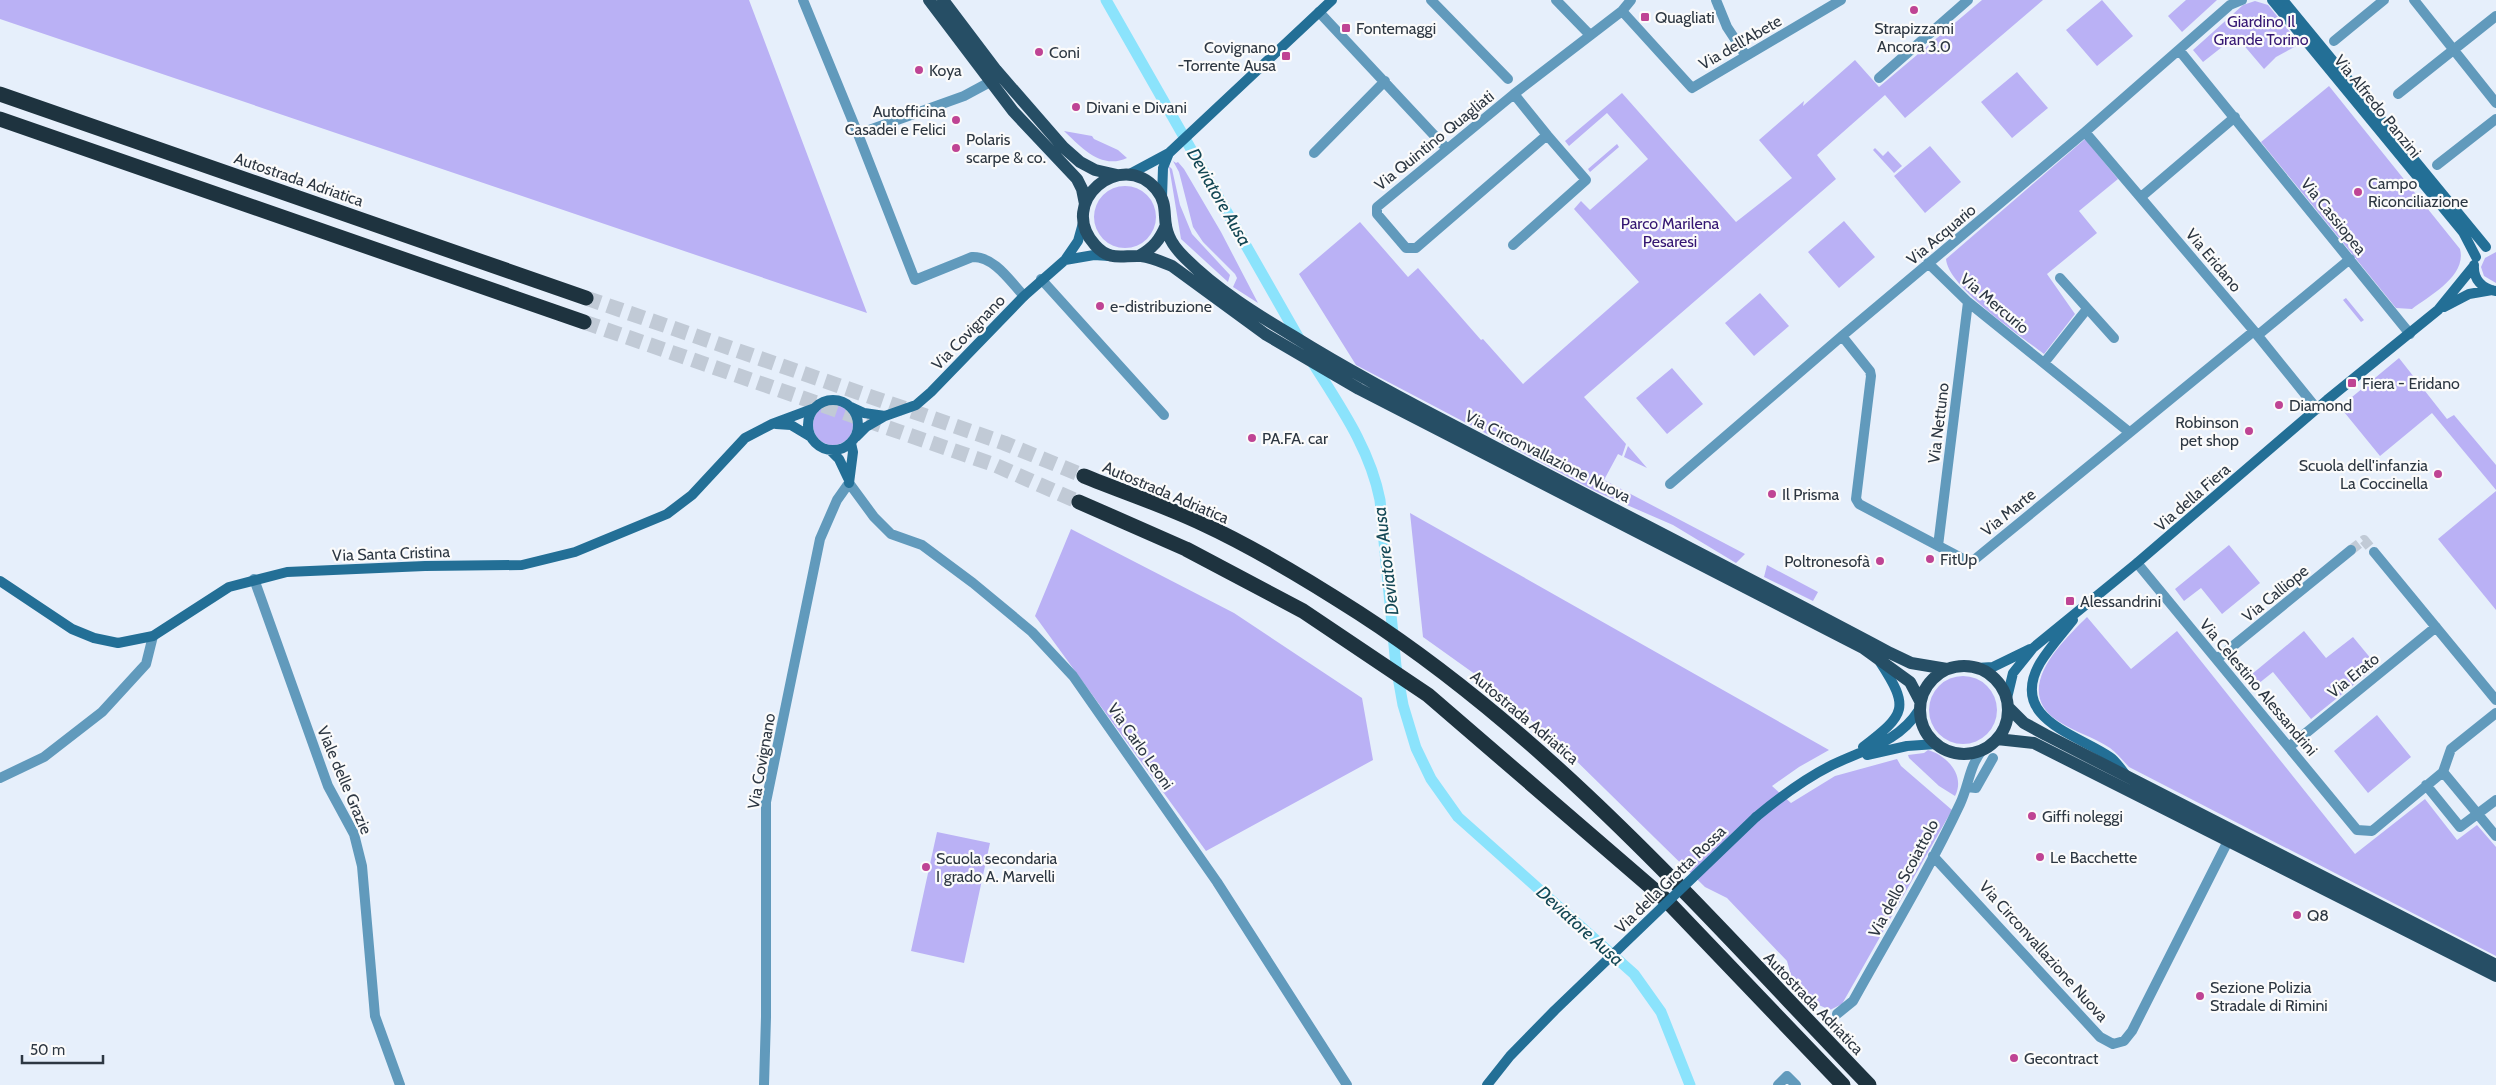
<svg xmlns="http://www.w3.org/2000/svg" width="2496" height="1085" font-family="Cabin,sans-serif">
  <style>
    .green { fill: #bab1f5 }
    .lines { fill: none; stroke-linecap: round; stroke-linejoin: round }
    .canal { stroke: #8be3fc; stroke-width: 11 }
    .street-tunnel { stroke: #c1cad6; stroke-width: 10; stroke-dasharray: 10 5; stroke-linecap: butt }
    .highway-tunnel { stroke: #c1cad6; stroke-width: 15; stroke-dasharray: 15 8; stroke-linecap: butt }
    .street { stroke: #619abc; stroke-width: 10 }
    .secondary { stroke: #236f96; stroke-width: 10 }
    .primary { stroke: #264e65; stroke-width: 12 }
    .highway { stroke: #1e333f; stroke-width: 15 }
    .secondary-bridge { stroke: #236f96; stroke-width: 10 }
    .poi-dot { fill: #bf4494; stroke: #fbfbfb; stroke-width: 2 }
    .labels { text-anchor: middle; stroke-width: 4.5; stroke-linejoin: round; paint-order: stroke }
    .poi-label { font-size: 16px; fill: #2d3742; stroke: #fbfbfb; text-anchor: start }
    .park-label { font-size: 16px; fill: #341672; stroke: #fbfbfb }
    .street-label { font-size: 16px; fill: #2d3742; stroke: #fbfbfb }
    .water-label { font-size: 18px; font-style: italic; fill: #134754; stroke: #fbfbfb }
  </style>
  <rect width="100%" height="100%" fill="#e6effb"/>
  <path class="green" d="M0,0h749l118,313 -867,-294z
    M1982,0h61l-138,118 -20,-23 -68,60 19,24 -252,218 42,47 -4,12 -4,-2 -14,26 141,74 -9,9 -63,-38 -76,-33 -241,-127 -57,-91 61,-52 48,55 10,-9 63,72 2,-1 40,45 116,-102 -65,-73 7,-8 9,9 58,-51 -41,-46 -38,33 -4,-5 57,-48 114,129 56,-44 -33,-38 45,-39 -1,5 52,-46 24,27z
    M2102,0l31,36 -36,30 -31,-36z
    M2186,0h31l-35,32 -14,-16z
    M2255,1l13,4 32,39 -24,13 -12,12 -28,-33 -33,26 -10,-12 50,-45z
    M2017,72l31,36 -36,30 -31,-36z
    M2329,86l131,163c7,27 -30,46 -48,60l-16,-1 -135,-166z
    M1064,131l28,5 2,3 24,11 9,8c-26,12 -46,-11 -63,-27z
    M2085,139l33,40 -39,32 18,22 -50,41 28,40 -31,40c-23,-18 -96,-67 -98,-95z
    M1617,144l2,3 -29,25 -2,-3z
    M1930,146l31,36 -36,31 -31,-37z
    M1875,148l8,8 5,-5 14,15 -8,7 -21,-23z
    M1173,161l3,2 2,-1 6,7 37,63 37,71 -25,-16 4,-9 -2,-4 -32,-32 -10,-15 -14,-55z
    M1169,166l3,3 8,36 12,29 38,41 -2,7 -47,-43z
    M1094 217a31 31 0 1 1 62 0a31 31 0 1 1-62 0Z
    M1844,221l31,36 -36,31 -31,-36z
    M2496,252v31l-12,-7 -3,-9 4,-9z
    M1760,293l29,33 -35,30 -29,-33z
    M2346,298l18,22 -3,2 -18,-22z
    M2399,358l48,61 7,-4 42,50v25l-64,-77 -52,43 -40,-49z
    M1672,368l31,36 -36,30 -31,-36z
    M813 425a20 20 0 1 1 40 0a20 20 0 1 1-40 0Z
    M1628,446l19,22 -23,-11z
    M2496,491v119l-58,-71z
    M1410,513l419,237 -30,17 -27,19 19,17 44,-27 62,-17 4,7 51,44 -110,194 -12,6 -18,-8 -19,-20 -6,-21 -60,-63 -22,-11 -149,-146 -70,-59 -63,-45z
    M1071,529l163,84 128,85 11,62 -167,91 -171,-235z
    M2229,545l31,38 -38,31 -21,-26 -17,13 -9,-12z
    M1767,565l51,27 -5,9 -49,-24z
    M2087,617l44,52 46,-38 178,223 70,-55 32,41 20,-15 19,22v109l-367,-189c-6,-6 -12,-14 -19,-19 -16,-11 -36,-16 -52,-27 -47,-31 4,-79 29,-104z
    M2304,631l22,27 27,-21 24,29 -66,53 -38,-47 -20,16 -7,-9z
    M1929 710a34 34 0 1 1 68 0a34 34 0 1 1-68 0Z
    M2377,715l34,42 -43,36 -34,-42z
    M1928,750c18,5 38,25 27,46l-16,-10 -30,-28 -1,-3 16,-2z
    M937,832l53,11 -26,120 -53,-12z"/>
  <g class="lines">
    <path class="canal" d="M1106,0l195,342
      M1311,360c28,45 59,88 69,140l16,166 7,39 13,43 15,31 27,38 176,157 27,38 29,73"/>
    <path class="street-tunnel" d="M2351,550l13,-10 10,12"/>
    <path class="highway-tunnel" d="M586,298l418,145 80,33
      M584,322l411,143 84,37"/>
    <path class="street" d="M803,0l55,134 57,146 57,-23c22,-1 38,24 52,39
      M1431,0l77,79
      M1556,0l33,34
      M1716,0l11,27 19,29
      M2414,0l82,103
      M1622,11l9,-11
      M1319,12l128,137
      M2334,41l50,-41
      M2179,50l231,284
      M1879,78l89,-78
      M1514,94l33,41 -131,113h-10l-29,-34v-7l137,-113 108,-83 70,77 149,-88
      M2398,94l98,-78
      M2085,132l169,199 63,78
      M858,134l106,-38 26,-14
      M1314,153l71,-72
      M2437,165l59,-46
      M2141,197l94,-80
      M1513,245l73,-65 -39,-45
      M1928,263l40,39 161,130
      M2060,278l54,60
      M1041,279l123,136
      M2258,335l92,-76
      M1842,336l28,35 1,5 -15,123 3,5 108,57 7,-1 280,-229
      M2044,363l43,-54
      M1670,484l172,-148 243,-204 145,-127 12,-5
      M1938,546l30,-244
      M2374,552l122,148
      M2137,563l220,267 15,1 71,-59 8,-23 45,-36
      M254,579l74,207 26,48 8,32 13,150 25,69
      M2217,659l134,-109
      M2290,746l146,-119
      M2443,772l53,64
      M0,778l44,-21 58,-45 44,-48 7,-28
      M2426,785l34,42 36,-27
      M1967,787l9,1 17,-30
      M1933,856l167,181 13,7 11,-3 8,-10 97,-192
      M1837,1014l16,-13c36,-65 75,-129 107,-197 9,-19 9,-38 23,-55
      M764,1085l2,-68v-215l54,-263 17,-39 12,-17 25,34 17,17 31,11 51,38 59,49 41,44 144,206 130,203
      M1778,1085l9,-9 9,9"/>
    <path class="secondary" d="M2272,0l191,232 13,25
      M2283,0l203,247
      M1128,175l41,-22 163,-153
      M1162,197l1,-29 6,-15
      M1065,260l29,-5 15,1
      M2474,265c-1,14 8,24 22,26
      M2444,307l25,-13 23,-4
      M808 425a25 25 0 1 1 50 0a25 25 0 1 1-50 0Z
      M851,407l13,6 21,3
      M776,424l15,1 20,12
      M856,437l10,-10 19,-11 31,-11 15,-13 93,-96 41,-36 13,-19 5,-18
      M830,450l9,9 9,19
      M849,483l4,-31 -2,-9
      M0,581l72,48 22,9 24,5 35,-7 76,-49 58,-15 138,-6 97,-1 53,-13 92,-38 25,-19 53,-57 27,-14 43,-16
      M2073,620c-11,14 -24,28 -33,43 -32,56 37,71 70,94 6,4 10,11 15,17
      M1976,668l17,-1 37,-18
      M2007,698l6,-25 20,-25 104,-85 190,-163 111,-90 35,-43
      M1863,747c43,-33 47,-39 17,-85
      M1867,755l40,-9 29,-2
      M1756,817c24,-20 48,-38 76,-52 33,-16 67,-23 87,-55"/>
    <path class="primary" d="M929,0l84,111 64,68 5,10 3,15
      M943,0l53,70 67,77 17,15 15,8 22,5
      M1139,256c14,-8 21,-16 27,-31
      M1920 710a44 44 0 1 1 88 0a44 44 0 1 1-88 0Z
      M1920,701l-10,-19 -47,-34 -504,-259 -94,-55 -93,-68c-10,-4 -20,-9 -31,-10 -19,-1 -31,6 -46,-11 -39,-43 26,-97 61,-56 14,17 5,30 13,47 3,8 10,16 16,22 31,31 71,56 108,78 58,36 118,68 179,99 139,73 279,144 418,218l21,10 36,6
      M2008,707l16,16 22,12 450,230
      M1997,739l37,4 462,233"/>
    <path class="highway" d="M0,94l586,204
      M0,119l584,203
      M1084,476c39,16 79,29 117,47 52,24 110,59 158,90 195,126 350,306 510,472
      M1079,502l107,47 117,62 125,84 239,206 176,184"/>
    <path class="secondary-bridge" d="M1487,1085l23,-29 45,-46 201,-193"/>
  </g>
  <g class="poi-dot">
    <circle cx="1914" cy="10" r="5"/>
    <rect x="1640" y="12" width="10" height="10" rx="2.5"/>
    <rect x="1341" y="23" width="10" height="10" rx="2.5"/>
    <circle cx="1039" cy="52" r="5"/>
    <rect x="1281" y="51" width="10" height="10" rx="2.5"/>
    <circle cx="919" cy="70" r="5"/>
    <circle cx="1076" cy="107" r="5"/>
    <circle cx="956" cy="120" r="5"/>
    <circle cx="956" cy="148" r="5"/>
    <circle cx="2358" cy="192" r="5"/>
    <circle cx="1100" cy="306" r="5"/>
    <rect x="2347" y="378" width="10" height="10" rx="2.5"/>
    <circle cx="2279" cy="405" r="5"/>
    <circle cx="2249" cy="431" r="5"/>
    <circle cx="1252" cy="438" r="5"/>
    <circle cx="2438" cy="474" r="5"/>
    <circle cx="1772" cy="494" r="5"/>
    <circle cx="1930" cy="559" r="5"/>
    <circle cx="1880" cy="561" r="5"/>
    <rect x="2065" y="596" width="10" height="10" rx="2.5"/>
    <circle cx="2032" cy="816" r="5"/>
    <circle cx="2040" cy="857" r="5"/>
    <circle cx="926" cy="867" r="5"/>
    <circle cx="2297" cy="915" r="5"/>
    <circle cx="2200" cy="996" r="5"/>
    <circle cx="2014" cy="1058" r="5"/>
  </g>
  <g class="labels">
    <g class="poi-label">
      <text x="1655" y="23">Quagliati</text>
      <text x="1356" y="34">Fontemaggi</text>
      <text x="1914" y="34" text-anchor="middle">Strapizzami<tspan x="1914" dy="18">Ancora 3.0</tspan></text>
      <text x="1276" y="53" text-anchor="end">Covignano<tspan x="1276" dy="18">-Torrente Ausa</tspan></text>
      <text x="1049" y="58">Coni</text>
      <text x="929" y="76">Koya</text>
      <text x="1086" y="113">Divani e Divani</text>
      <text x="946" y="117" text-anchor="end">Autofficina<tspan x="946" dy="18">Casadei e Felici</tspan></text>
      <text x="966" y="145">Polaris<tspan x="966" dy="18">scarpe &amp; co.</tspan></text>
      <text x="2368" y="189">Campo<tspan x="2368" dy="18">Riconciliazione</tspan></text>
      <text x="1110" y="312">e-distribuzione</text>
      <text x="2362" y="389">Fiera - Eridano</text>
      <text x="2289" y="411">Diamond</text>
      <text x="2239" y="428" text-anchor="end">Robinson<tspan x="2239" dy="18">pet shop</tspan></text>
      <text x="1262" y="444">PA.FA. car</text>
      <text x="2428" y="471" text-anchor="end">Scuola dell'infanzia<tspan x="2428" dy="18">La Coccinella</tspan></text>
      <text x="1782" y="500">Il Prisma</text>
      <text x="1940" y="565">FitUp</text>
      <text x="1870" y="567" text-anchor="end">Poltronesofà</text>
      <text x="2080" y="607">Alessandrini</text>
      <text x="2042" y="822">Giffi noleggi</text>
      <text x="2050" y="863">Le Bacchette</text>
      <text x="936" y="864">Scuola secondaria<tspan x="936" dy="18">I grado A. Marvelli</tspan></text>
      <text x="2307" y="921">Q8</text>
      <text x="2210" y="993">Sezione Polizia<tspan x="2210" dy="18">Stradale di Rimini</tspan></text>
      <text x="2024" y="1064">Gecontract</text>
    </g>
    <g class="park-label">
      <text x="2261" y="27">Giardino Il<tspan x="2261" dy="18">Grande Torino</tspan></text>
      <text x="1670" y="229">Parco Marilena<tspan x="1670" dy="18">Pesaresi</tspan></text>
    </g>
    <g class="street-label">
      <text transform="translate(1740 42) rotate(-30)" y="6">Via dell'Abete</text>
      <text transform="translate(2378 106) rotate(51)" y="6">Via Alfredo Panzini</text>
      <text transform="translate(1434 140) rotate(-39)" y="6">Via Quintino Quagliati</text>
      <text transform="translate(299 179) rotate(19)" y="6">Autostrada Adriatica</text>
      <text transform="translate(2334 216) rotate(51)" y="6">Via Cassiopea</text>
      <text transform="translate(1941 234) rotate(-40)" y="6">Via Acquario</text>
      <text transform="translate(2214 260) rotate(50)" y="6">Via Eridano</text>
      <text transform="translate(1995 303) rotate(40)" y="6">Via Mercurio</text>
      <text transform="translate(968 332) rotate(-46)" y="6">Via Covignano</text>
      <text transform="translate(1938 423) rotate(-83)" y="6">Via Nettuno</text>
      <text transform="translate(1548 456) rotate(27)" y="6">Via Circonvallazione Nuova</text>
      <text transform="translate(1166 492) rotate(23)" y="6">Autostrada Adriatica</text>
      <text transform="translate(2192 497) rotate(-41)" y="6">Via della Fiera</text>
      <text transform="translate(2008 512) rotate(-39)" y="6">Via Marte</text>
      <text transform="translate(391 553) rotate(-2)" y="6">Via Santa Cristina</text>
      <text transform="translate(2275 593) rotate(-39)" y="6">Via Calliope</text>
      <text transform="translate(2353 675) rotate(-39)" y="6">Via Erato</text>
      <text transform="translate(2259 687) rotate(50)" y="6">Via Celestino Alessandrini</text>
      <text transform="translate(1525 717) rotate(40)" y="6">Autostrada Adriatica</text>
      <text transform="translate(1141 746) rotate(55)" y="6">Via Carlo Leoni</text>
      <text transform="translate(761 761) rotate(-80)" y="6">Via Covignano</text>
      <text transform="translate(345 780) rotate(67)" y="6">Viale delle Grazie</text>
      <text transform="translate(1903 878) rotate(-62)" y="6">Via dello Scoiattolo</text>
      <text transform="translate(1670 879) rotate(-44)" y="6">Via della Grotta Rossa</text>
      <text transform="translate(2044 951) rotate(48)" y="6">Via Circonvallazione Nuova</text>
      <text transform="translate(1814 1003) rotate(46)" y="6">Autostrada Adriatica</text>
    </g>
    <g class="water-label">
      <text transform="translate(1219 197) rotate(60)" y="6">Deviatore Ausa</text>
      <text transform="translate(1386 561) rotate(-97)" y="6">Deviatore Ausa</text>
      <text transform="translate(1580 926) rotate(42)" y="6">Deviatore Ausa</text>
    </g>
  </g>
  <path d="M22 1055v8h81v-8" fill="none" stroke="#2d3742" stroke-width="2.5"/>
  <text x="30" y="1055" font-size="15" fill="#2d3742" stroke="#fbfbfb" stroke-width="4" paint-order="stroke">50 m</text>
</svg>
